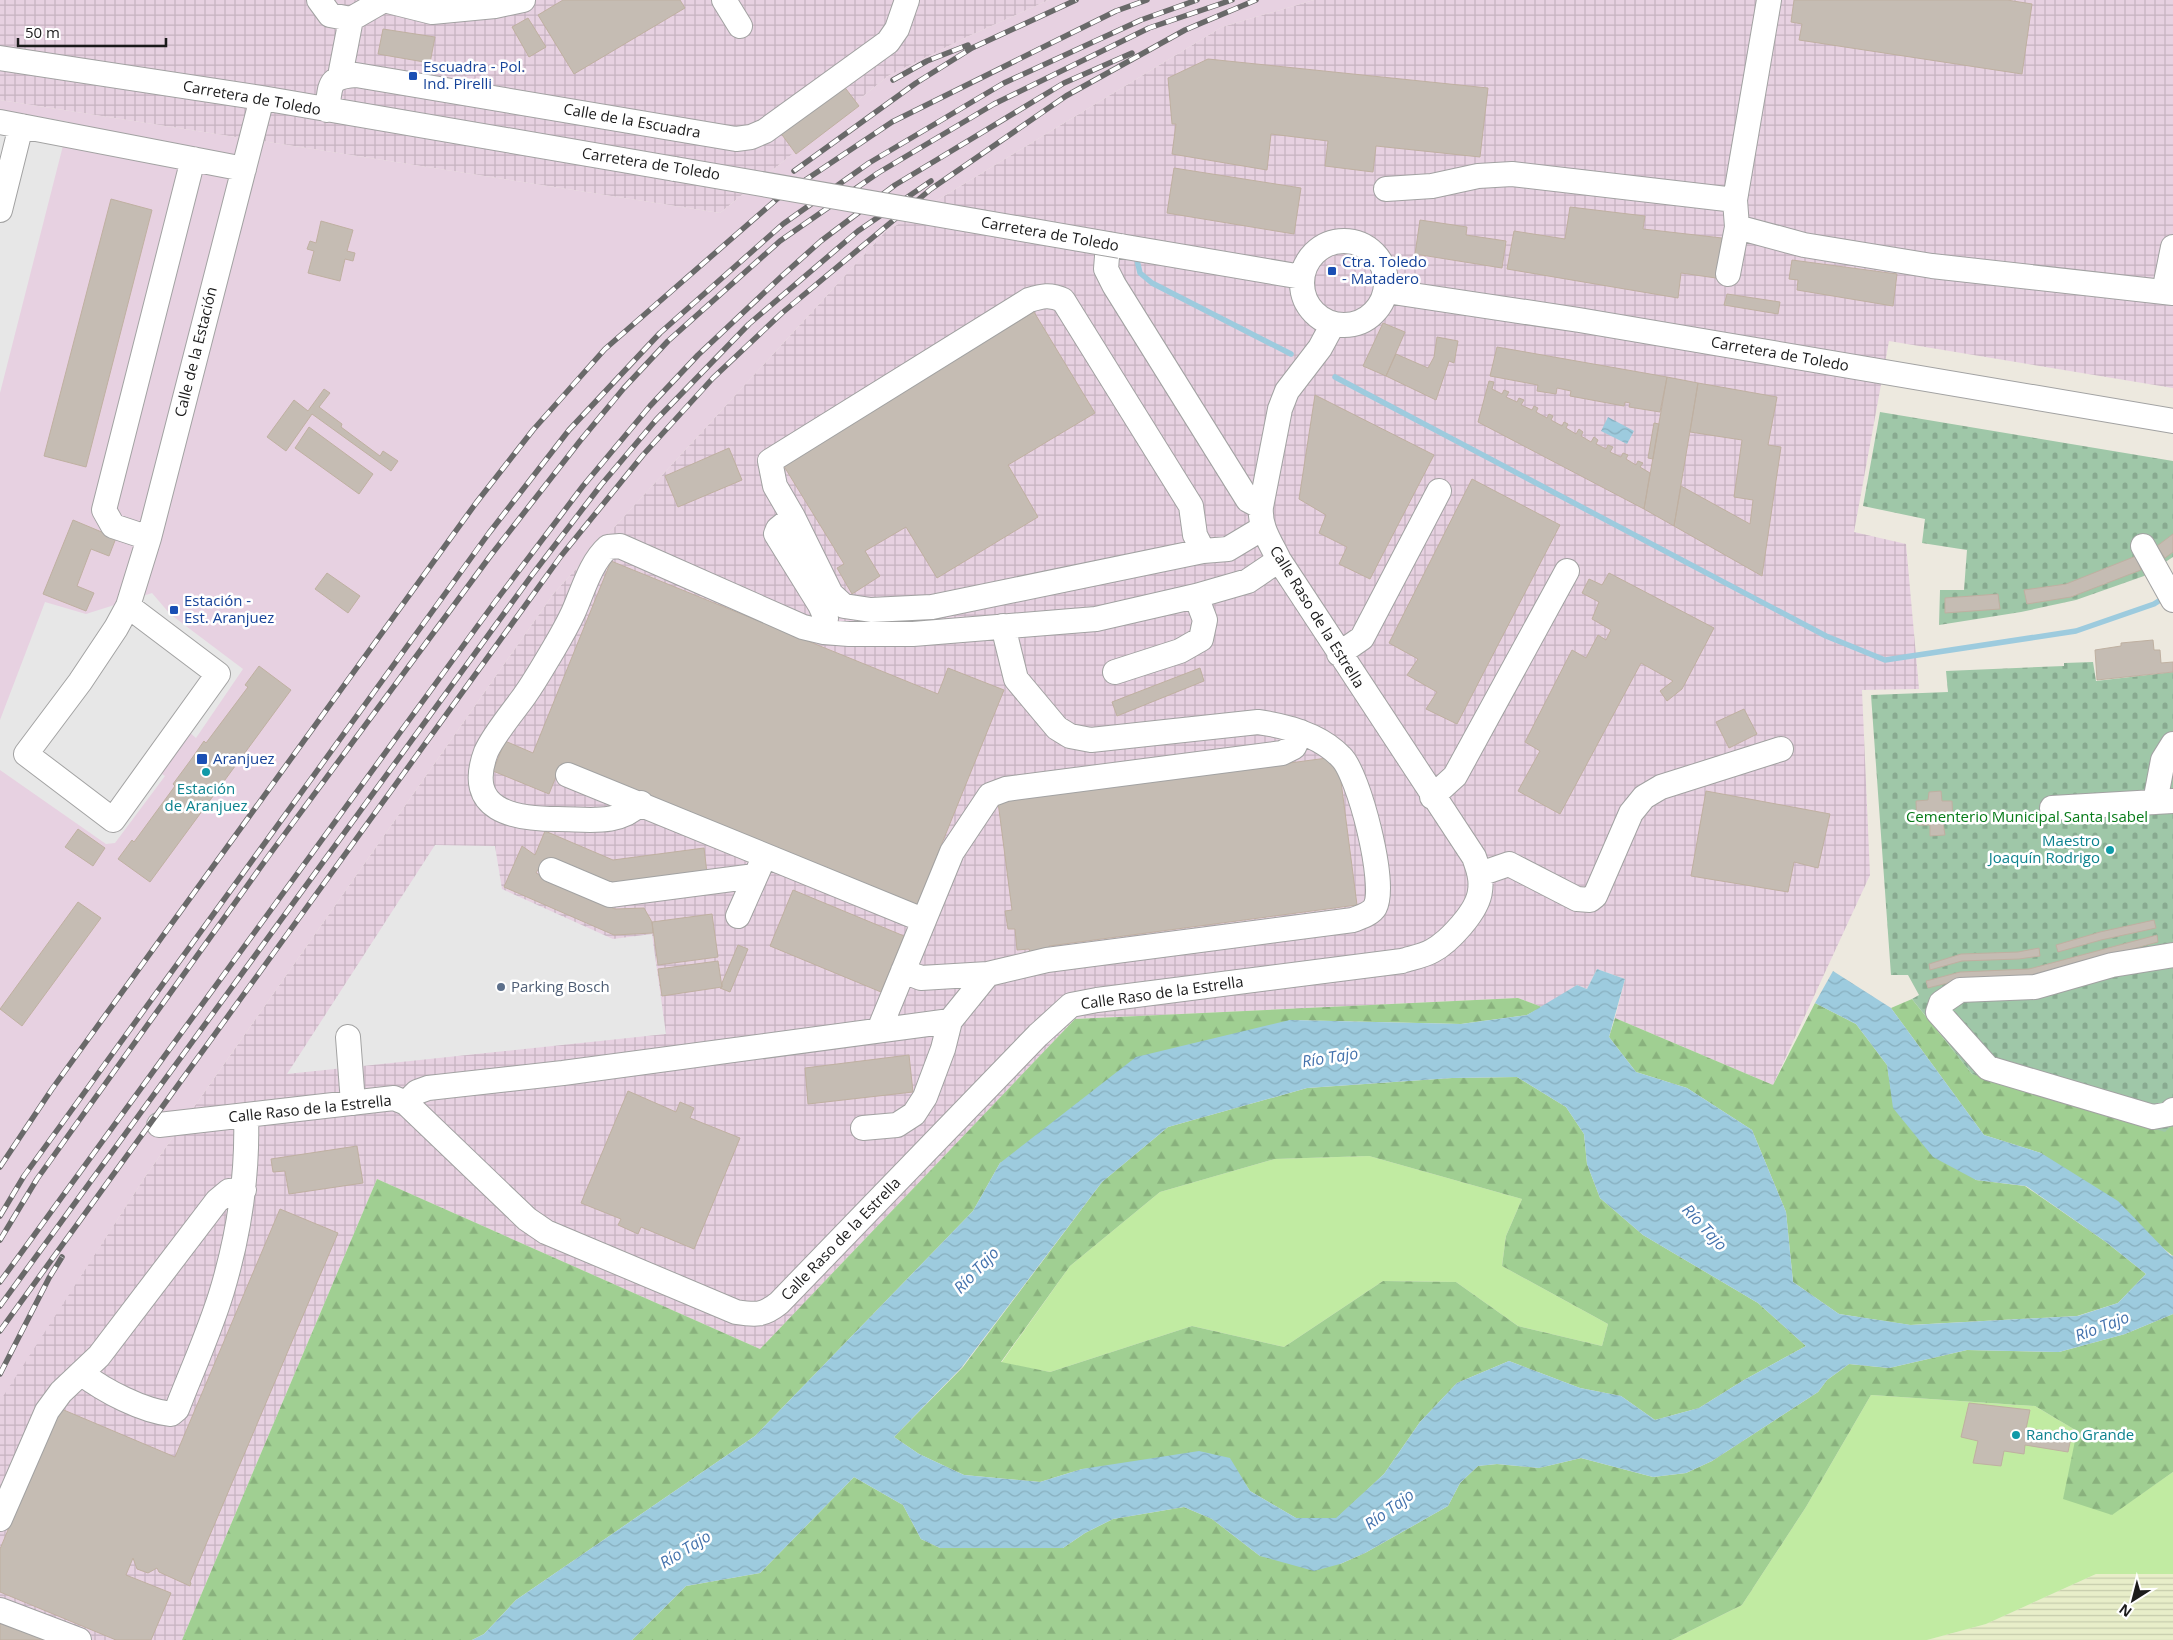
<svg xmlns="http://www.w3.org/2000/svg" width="2173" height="1640" font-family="'Open Sans',sans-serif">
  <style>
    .industrial { fill: url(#industrial-grid) }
    .railway { fill: #e7d1e1 }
    .farmland { fill: url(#farmland-rules) }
    .grass { fill: #c1eba2 }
    .forest { fill: url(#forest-firs); fill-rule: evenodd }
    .cemetery { fill: url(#cemetery-stones) }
    .parking { fill: #e7e7e7 }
    .water { fill: url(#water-waves); fill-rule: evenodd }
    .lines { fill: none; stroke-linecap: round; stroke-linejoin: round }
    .stream { stroke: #9dcbde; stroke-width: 5.5 }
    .building { fill: #c5bcb3; stroke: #bfb0a1 }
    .minor-casing { stroke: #a2a2a2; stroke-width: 26 }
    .minor { stroke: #fff; stroke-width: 24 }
    .rail-casing { stroke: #696969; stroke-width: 5.5 }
    .rail { stroke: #fff; stroke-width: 4; stroke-dasharray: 11; stroke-linecap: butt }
    .minor-bridge-casing { stroke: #a2a2a2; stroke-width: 26; stroke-linecap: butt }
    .minor-bridge { stroke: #fff; stroke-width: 24 }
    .transit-dot { fill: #1a4fb4; stroke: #fff; stroke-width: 2 }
    .culture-dot { fill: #0f9aa8; stroke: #fff; stroke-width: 2 }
    .service-dot { fill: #5c6f8a; stroke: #fff; stroke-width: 2 }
    .labels { text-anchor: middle; stroke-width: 5; stroke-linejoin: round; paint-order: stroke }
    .transit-label { font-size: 15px; fill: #164399; stroke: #fff; text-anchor: start }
    .street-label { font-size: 15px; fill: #1b1b1b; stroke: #fff }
    .culture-label { font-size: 15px; fill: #0d838f; stroke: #fff }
    .park-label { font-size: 15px; fill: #067b18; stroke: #fff }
    .service-label { font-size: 15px; fill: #4e5e75; stroke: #fff; text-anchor: start }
    .water-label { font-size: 16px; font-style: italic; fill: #4472ad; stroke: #fff }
  </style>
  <defs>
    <pattern id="industrial-grid" width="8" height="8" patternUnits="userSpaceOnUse" patternTransform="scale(1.25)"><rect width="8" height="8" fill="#e7d1e1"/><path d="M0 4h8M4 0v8" fill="none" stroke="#c6b3c0"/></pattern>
    <pattern id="farmland-rules" width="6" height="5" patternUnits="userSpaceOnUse" patternTransform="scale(1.25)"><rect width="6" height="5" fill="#e8eec9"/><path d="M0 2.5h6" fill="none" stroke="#c6ccac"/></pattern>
    <pattern id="forest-firs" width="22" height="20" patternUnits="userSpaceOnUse" patternTransform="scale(1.25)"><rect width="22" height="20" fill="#a0cf92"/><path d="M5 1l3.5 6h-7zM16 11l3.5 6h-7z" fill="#89b17d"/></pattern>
    <pattern id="cemetery-stones" width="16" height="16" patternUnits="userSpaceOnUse" patternTransform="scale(1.25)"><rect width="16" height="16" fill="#9fc7a8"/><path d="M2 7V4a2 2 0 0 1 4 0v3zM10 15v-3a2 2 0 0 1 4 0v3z" fill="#88aa90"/></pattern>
    <pattern id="water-waves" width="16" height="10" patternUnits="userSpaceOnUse" patternTransform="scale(1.25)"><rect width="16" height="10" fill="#9dcbde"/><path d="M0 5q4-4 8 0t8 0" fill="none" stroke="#87aebe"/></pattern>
  </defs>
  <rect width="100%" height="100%" fill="#ede9df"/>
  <path class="industrial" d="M0,0h1049l-80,36 -81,40 -168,137 -720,-113z
    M1314,0h859v388l-284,-47 -35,191 52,12 13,145 -57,1 8,185 -97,210 -158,-67 10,-39 -28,-10 -10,20 -10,-4 -35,22 -24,-9 -443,21 -315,330 -383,-170 -195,461h-182v-240l145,-223 409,-584 331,-361 337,-205z"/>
  <path class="railway" d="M1049,0h265l-92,27 -337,205 -331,361 -409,584 -145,224v-1301l720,113 168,-137 81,-40z"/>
  <path class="farmland" d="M2096,1574h77v66h-246l59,-16z"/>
  <path class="grass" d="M1369,1156l153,43 -16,37 -4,30 106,58 -6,22 -84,-20 -62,-44 -73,-1 -99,66 -92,-21 -142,46 -49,-9 69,-97 90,-74 115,-33z
    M1871,1395l164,11 42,25 34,84 62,-43v102h-77l-110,50 -59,16h-255l70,-35 64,-98z"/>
  <path class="forest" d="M1518,998l24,9 -15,8 -66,9 -171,-4 -290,143 -27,48 -218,225 -239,164 -32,34 -12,6h-290l195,-461 383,170 315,-330z
    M1912,999l60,75 201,50v132l-132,-103 -57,-18 -93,-127z
    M1815,1003l41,21 31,41 7,43 82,72 49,6 81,56 40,32 -28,29 -41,13 -167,9 -71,-11 -46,-32 -7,-70 -34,-82 -65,-42 -51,-16 -27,-35 6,-19 158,67z
    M1517,1077l49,30 18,27 3,30 13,34 43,37 115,68 48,43 -62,34 -45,28 -44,12 -34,-24 -41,-8 -71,-27 -52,22 -37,39 -36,52 -47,44h-41l-46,-27 -21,-32 -147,10 -42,13 -76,-7 -45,-21 -25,-17 69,-70 139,-185 66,-55 139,-39 145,-10zM1369,1156l153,43 -16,37 -4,30 106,58 -6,22 -84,-20 -62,-44 -73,-1 -99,66 -92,-21 -142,46 -49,-10 69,-96 90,-74 115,-33z
    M2173,1314v158l-61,43 -49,-16 14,-68 -42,-25 -164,-11 -65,112 -64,98 -70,35h-1040l54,-54 74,-13 94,-96 49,28 18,34 19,9h123l22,-15 28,-14 71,-12 28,12 48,37 80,8 25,-11 83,-47 12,-23 18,-17 19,-2 42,4 42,-10 72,19 33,-4 26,-12 106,-69 9,-12 22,-16 40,4 78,-18 92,2 66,-18z"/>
  <path class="cemetery" d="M1880,412l293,49v96l-29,19 -68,24 -55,12 -82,13 1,-35h24l3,-40 -45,-7 3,-24 -62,-13z
    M2093,662l3,19 77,-9v452l-8,8 -193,-58 -60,-75 7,-4 -11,-20h-17l-20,-280 77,-3 -2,-21 118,-5v-3z"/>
  <path class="parking" d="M0,110l69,12 -69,271z
    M152,593l18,21 73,55 -47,69 -8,-7 -29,41 6,4 -50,67 -9,1 -106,-74v-50l45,-118 41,12z
    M435,845l60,1 7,43 111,50 39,-5 14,100 -379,40z"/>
  <path class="water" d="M1608,417l26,14 -7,13 -26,-13z
    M1597,969l28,10 -16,58 27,35 51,16 65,42 34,82 7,70 46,32 72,11 167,-9 40,-13 28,-29 -40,-32 -80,-56 -50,-6 -43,-23 -40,-49 -6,-43 -31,-41 -41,-21 18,-32 58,37 93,127 57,18 77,48 52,54 3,1v58l-48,20 -66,18 -92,-2 -78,18 -40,-4 -22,16 -9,12 -106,69 -26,12 -33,4 -72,-19 -42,10 -42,-4 -19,2 -18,17 -12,23 -83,47 -25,11 -26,7 -54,-15 -48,-37 -28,-12 -71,12 -28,14 -22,15h-123l-19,-9 -18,-34 -49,-28 -94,96 -74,13 -54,54h-160l12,-6 32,-34 239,-164 218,-225 27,-48 136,-106 154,-37 171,4 66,-9 50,-30 10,4zM1517,1077l49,30 18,27 3,30 13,34 43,37 115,68 48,43 -62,34 -45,28 -44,12 -34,-24 -41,-8 -71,-27 -52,22 -37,39 -36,52 -48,44h-40l-46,-27 -20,-33 -31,-7 -117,18 -42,13 -76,-7 -45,-21 -25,-17 68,-70 140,-185 66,-55 139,-39 145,-10z"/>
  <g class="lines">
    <path class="stream" d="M1137,260l3,13 12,10 139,71
      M1335,377l491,259 59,24 191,-29 78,-27 11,-7"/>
  </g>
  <path class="building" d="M563,0h117l5,8 -111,66 -36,-59z
    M1794,0h213l25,4 -10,70 -223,-34 3,-16 -11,-2z
    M528,18l18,29 -17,10 -17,-30z
    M383,29l52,8 -5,26 -52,-9z
    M1208,59l280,29 -8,69 -104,-11 -3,26 -48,-6 3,-25 -57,-7 -4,36 -95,-16 4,-30h-4l-4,-46z
    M843,85l16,21 -63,48 -16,-22z
    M1174,168l127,20 -7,46 -127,-21z
    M111,199l41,11 -66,257 -42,-11z
    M1570,207l75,9 -2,13 79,9 -6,40 -35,-5 -3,25 -171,-29 7,-38 51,8z
    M1420,220l47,7 -1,8 40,6 -4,27 -87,-14z
    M321,221l32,9 -6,21 8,2 -2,8 -8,-2 -5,22 -32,-8 6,-22 -7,-2 3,-8 6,2z
    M1792,260l105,14 -4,32 -96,-16 1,-10 -9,-1z
    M1727,294l53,8 -2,12 -54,-9z
    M1034,312l61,101 -87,52 30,52 -101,61 -31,-51 -41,24 15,25 -28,18 -15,-26 7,-4 -62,-101z
    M1383,323l22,9 -19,44 -23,-10z
    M1437,337l21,4 -4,22 -5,-2 -13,39 -50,-24 10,-22 32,14 6,-11z
    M1497,347l170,30 -7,35 -31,-5 1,-4 -5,-1 -1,4 -54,-10 1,-5 -14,-3 -1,6 -19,-3 1,-6 -48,-9z
    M1667,377l31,6 -24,143 -30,-17z
    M1489,381l5,1 -2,7 10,5 2,-4 5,2 -3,5 11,5 2,-4 5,2 -3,5 11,5 2,-4 4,2 -2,4 11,6 2,-4 4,2 -2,4 11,6 2,-4 4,2 -2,4 10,6 3,-5 4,3 -2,4 10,6 3,-5 4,3 -2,4 10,5 2,-4 5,2 -3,5 11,5 2,-4 5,2 -2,4 10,6 2,-4 5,2 -3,4 10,6 -6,36 -166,-87z
    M1698,383l79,14 -9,48 13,2 -19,129 -88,-50 7,-40 69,38 3,-24 -19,-3 8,-57 -52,-8z
    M324,389l6,4 -11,14 23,17 -1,3 39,29 3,-5 15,10 -7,10 -79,-57 -26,37 -19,-14 27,-37 14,11z
    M1315,395l119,60 -64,124 -31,-15 8,-17 -28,-14 7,-18 -27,-16z
    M1654,423l5,1 -6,35 -5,-1z
    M309,427l64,47 -14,20 -64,-46z
    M729,448l13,32 -64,27 -13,-31z
    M1472,479l88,46 -103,199 -31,-15 11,-17 -30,-17 11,-16 -29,-16z
    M73,520l43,18 -7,18 -18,-7 -14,37 17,7 -8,18 -43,-17z
    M2173,534v18l-8,6 -8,-12z
    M2136,556l5,14 -70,27 -44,7 -3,-14 42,-6z
    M611,561l327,133 10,-26 56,22 -89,220 -354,-146 -12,30 -56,-23 12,-30 28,12z
    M327,573l33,23 -12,17 -33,-24z
    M1609,573l105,55 -32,61 -15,12 -7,-10 13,-10 -32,-18 -81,151 -42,-23 22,-40 -15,-9 47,-92 14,8 12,-23 8,5 5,-10 -19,-11 7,-17 -17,-9 7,-14 13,6z
    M1998,594l2,15 -55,4v-15z
    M2153,640l1,10h6l1,13 12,-1v10l-76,8 -2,-30 26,-4v-3z
    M259,666l32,24 -141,192 -32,-23 14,-19 2,2 41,-56 -2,-2 17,-23 14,-20 2,2 42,-56 -3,-2z
    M1200,668l4,13 -87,35 -5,-14z
    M1744,709l13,25 -28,14 -13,-26z
    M1327,758l12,8 18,139 -308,41 1,7 -19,3 -2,-7 -12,1 -2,-21h-7l-3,-18 7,-1 -14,-108z
    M1706,791l124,23 -12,54 -24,-6 -6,30 -97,-16z
    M1941,791l1,10h10l1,21h-10l2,13 -15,1v-11h-13l-1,-24 12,-1 1,-8z
    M78,829l27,19 -12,18 -28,-19z
    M545,831l68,29 91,-12 3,25 -98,12 -65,-26 -8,14 79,36 29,-1 8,14 1,11 -39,2 -110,-48 18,-41 13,9z
    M793,890l111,46 -23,56 -111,-46z
    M78,902l23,16 -79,108 -22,-17z
    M712,914l6,43 -60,8 -6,-43z
    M2154,920l2,8 -55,12 -43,12 -2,-7 44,-13z
    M2157,935l1,7 -128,35 -66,2 -36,9 -2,-7 34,-9 69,-3z
    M738,945l10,4 -18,43 -10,-4 2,-1v-4z
    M2039,948l1,8 -21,3 -57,2 -32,9 -1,-6 32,-10 57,-2z
    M718,961l4,26 -60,9 -4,-27z
    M909,1055l4,37 -105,12 -3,-36z
    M628,1091l48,21 4,-10 14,6 -4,10 50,20 -46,111 -53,-22 -3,7 -20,-9 3,-6 -40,-16z
    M357,1146l6,37 -74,11 -4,-23 -12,1 -2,-13z
    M280,1209l58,24 -148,349 1,1 -1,3 -31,-14 -2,-4 -9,5 -11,-4 -4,-11 -7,17 45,18 -20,47h-35l-116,-48v-43l59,-141 116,49z
    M1969,1403l61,7 -4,19 46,4 -4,19 -43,-7 -1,9 -20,-3 -3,15 -28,-3 5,-22 -17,-4z
    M5,1614l61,26h-66v-15z"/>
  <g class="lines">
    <defs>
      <path id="minor" d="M319,0l11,15 21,4 33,-19 48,12 63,-6 28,-6
        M724,0l16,26
        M0,58l262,40 413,71
        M340,76l11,-57
        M327,110c4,-25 0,-33 29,-35l380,64 15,-2 14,-6 123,-89 9,-13 10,-29
        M0,122l244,47
        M1386,189l46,-3 46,-10 34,-2 223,26
        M0,210l21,-84
        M1737,227l67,18 128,21 241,27
        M1302 283a42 42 0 1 1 84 0a42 42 0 1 1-84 0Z
        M1120,246l182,31
        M1728,274l9,-47 -2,-27 34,-200
        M1386,291l193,29 594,101
        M2164,292l9,-45
        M1261,507l19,-98 7,-18 33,-43 13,-24
        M793,517l-18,-31 -5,-25 259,-161c13,-4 21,-6 34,0l128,206 4,29 8,16
        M149,538l-36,-12 -9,-16 89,-351
        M2143,546l30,54
        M128,606l90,68 -105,146 -87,-66 54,-72 36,-54 12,-22 21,-68 113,-440
        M824,632l2,-14 -6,-13 -44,-71 2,-5 15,-12 38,77 13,12 27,4 61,-3 271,-56 25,-2 35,-21
        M1339,654l23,-16 77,-147
        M1115,672l65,-21 21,-12 4,-19 -9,-24
        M2173,744l-10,16 -8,42 18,-1
        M568,775l355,145
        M1432,797l23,-21 112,-205
        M641,803c-23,23 -53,16 -83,16 -44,0 -94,-8 -72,-67 8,-18 27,-40 39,-57 10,-14 19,-30 28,-45 7,-12 14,-24 20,-37 10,-22 17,-50 35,-66l12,-1 183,81 21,5 25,2h64l183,-15 100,-23 52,-15 31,-21
        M2052,808l103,-6
        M551,870l59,25 145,-19
        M1480,874l29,-10 68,35 13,1 5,-4 36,-83 13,-16 17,-10 120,-38
        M738,916l23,-52
        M2173,955l-61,10 -77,22 -75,3 -19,13 -3,9 50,56 165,49 16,-3 4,-4
        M903,971l18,7 67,-4 59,-14 306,-40c7,-3 18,-6 22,-13 12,-22 -16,-133 -34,-150 -21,-22 -54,-31 -83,-35l-167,18 -21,-4 -13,-8 -41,-49 -13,-53
        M879,1030l73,-178 38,-57 16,-6 276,-36 12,-6 7,-15
        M348,1037l5,66
        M406,1103l11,-11 11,-4 135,-15 387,-52
        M159,1125l235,-27 12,5 121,116 19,13 190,80c19,3 27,4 43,-9l259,-268 33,-30 26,-5 305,-39c9,-3 21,-5 30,-10 17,-9 46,-40 48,-60 2,-12 -2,-23 -6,-34l-195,-297c-8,-17 -20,-33 -18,-53l-13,-7 -134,-215 -8,-16 2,-25
        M863,1128l34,-3 17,-11 11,-17 18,-48 7,-28 38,-47
        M81,1373c23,18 62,38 90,41l6,-5c15,-39 33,-78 45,-118 17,-57 26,-117 24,-176
        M0,1519l47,-108 14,-19 38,-36 118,-155 12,-10 15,-1
        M0,1610l79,30"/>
    </defs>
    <use href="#minor" class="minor-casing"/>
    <use href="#minor" class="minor"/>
    <defs>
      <path id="rail" d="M893,80l34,-19 41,-16
        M794,171l122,-88 56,-35 104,-48
        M0,1167l52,-78 424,-586 57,-73 72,-81 172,-150 115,-77 224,-111 31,-11
        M0,1216l24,-40 465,-643 80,-103 91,-97 123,-109 86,-61 135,-80 137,-63 56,-20
        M0,1240l37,-61 233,-325 221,-299 89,-114 44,-53 44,-47 112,-100 98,-68 116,-69 155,-76 83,-28
        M0,1282l495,-680 88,-116 67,-80 48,-51 85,-80 38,-34 74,-56 169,-102 68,-30
        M0,1306l532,-731 69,-90 55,-65 93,-96 109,-93 73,-50
        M0,1331l561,-775 82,-101 70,-77 69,-65 149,-124 135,-93 119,-66 71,-30
        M0,1374l49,-96 13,-21"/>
    </defs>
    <use href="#rail" class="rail-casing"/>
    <use href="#rail" class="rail"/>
    <defs>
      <path id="minor-bridge" d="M675,169l445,77"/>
    </defs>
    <use href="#minor-bridge" class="minor-bridge-casing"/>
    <use href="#minor-bridge" class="minor-bridge"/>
  </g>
  <g class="transit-dot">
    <rect x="408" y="71" width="10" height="10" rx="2.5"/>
    <rect x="1327" y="266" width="10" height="10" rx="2.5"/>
    <rect x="169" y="605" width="10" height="10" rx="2.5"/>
    <rect x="196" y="753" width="12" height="12" rx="2.5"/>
  </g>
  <g class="culture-dot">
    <circle cx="206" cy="772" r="5"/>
    <circle cx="2110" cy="850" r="5"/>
    <circle cx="2016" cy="1435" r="5"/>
  </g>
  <circle class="service-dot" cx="501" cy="987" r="5"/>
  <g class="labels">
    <g class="transit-label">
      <text x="423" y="72">Escuadra - Pol.<tspan x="423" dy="17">Ind. Pirelli</tspan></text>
      <text x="1342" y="267">Ctra. Toledo<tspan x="1342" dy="17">- Matadero</tspan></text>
      <text x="184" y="606">Estación -<tspan x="184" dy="17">Est. Aranjuez</tspan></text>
      <text x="213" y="764">Aranjuez</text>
    </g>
    <g class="street-label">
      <text transform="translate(252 98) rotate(10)" y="5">Carretera de Toledo</text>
      <text transform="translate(632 121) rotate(10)" y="5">Calle de la Escuadra</text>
      <text transform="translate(651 164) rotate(9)" y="5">Carretera de Toledo</text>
      <text transform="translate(1050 234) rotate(10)" y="5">Carretera de Toledo</text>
      <text transform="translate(196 352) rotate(-76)" y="5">Calle de la Estación</text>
      <text transform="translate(1780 354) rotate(10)" y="5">Carretera de Toledo</text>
      <text transform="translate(1317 617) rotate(58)" y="5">Calle Raso de la Estrella</text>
      <text transform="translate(1162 993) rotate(-8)" y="5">Calle Raso de la Estrella</text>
      <text transform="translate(310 1109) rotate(-6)" y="5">Calle Raso de la Estrella</text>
      <text transform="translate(841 1239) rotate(-46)" y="5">Calle Raso de la Estrella</text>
    </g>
    <g class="culture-label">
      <text x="206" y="794">Estación<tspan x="206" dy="17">de Aranjuez</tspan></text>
      <text x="2100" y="846" text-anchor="end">Maestro<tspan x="2100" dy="17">Joaquín Rodrigo</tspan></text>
      <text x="2026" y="1440" text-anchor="start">Rancho Grande</text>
    </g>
    <g class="park-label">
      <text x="2027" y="822">Cementerio Municipal Santa Isabel</text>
    </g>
    <g class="service-label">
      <text x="511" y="992">Parking Bosch</text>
    </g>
    <g class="water-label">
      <text transform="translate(1330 1057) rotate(-9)" y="6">Río Tajo</text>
      <text transform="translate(1705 1227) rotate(47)" y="6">Río Tajo</text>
      <text transform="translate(976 1270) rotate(-46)" y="6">Río Tajo</text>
      <text transform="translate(2102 1326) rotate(-21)" y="6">Río Tajo</text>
      <text transform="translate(1389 1509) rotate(-36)" y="6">Río Tajo</text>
      <text transform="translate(685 1549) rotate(-32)" y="6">Río Tajo</text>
    </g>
  </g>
  <g transform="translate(2133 1600) rotate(216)" stroke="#ffffff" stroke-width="4" paint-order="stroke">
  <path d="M0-4L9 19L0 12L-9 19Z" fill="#1b1b1b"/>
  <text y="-8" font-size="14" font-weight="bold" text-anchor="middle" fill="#1b1b1b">N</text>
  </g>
  <path d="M18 38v8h148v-8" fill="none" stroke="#1b1b1b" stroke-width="2.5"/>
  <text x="25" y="38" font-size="15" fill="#1b1b1b" stroke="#ffffff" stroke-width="4" paint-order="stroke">50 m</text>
</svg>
